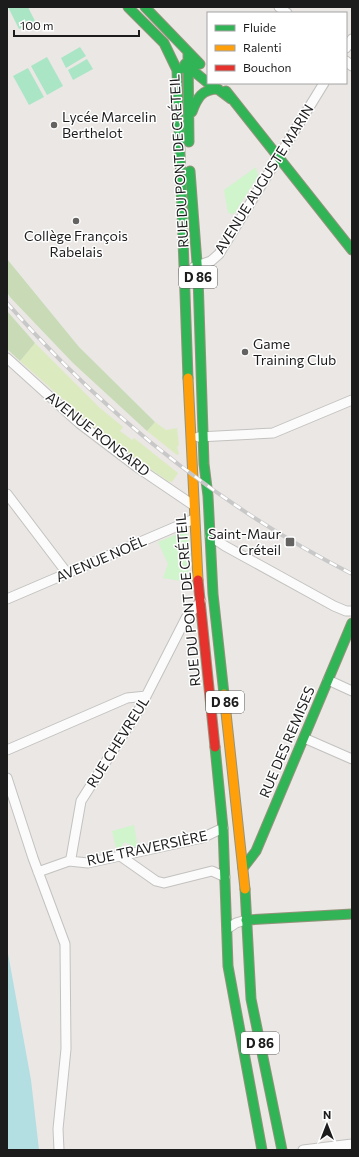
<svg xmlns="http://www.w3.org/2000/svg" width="359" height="1157" font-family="Commissioner,sans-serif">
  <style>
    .grass { fill: #dcebbf }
    .forest { fill: #c8dbb6 }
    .park { fill: #d0f4cb }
    .pitch { fill: #aae6c5 }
    .water { fill: #b3dee2 }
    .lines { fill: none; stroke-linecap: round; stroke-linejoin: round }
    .street-casing { stroke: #c3c2c0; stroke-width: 11 }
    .fast-casing { stroke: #95937c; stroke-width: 11 }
    .slow-casing { stroke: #95937c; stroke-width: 11 }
    .jam-casing { stroke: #95937c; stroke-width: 11 }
    .street { stroke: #fcfbfb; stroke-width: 9 }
    .fast { stroke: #30b455; stroke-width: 9 }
    .slow { stroke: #ff9f0a; stroke-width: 9 }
    .jam { stroke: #e5322d; stroke-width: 9 }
    .rail-casing { stroke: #c9c8c8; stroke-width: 4 }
    .rail { stroke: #fff; stroke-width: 2.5; stroke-dasharray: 8; stroke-linecap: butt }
    .poi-dot { fill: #646362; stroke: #fff; stroke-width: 1.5 }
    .labels { text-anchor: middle; stroke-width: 3; stroke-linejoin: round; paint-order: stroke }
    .shield { fill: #fff; stroke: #606060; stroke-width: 1 }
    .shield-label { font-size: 13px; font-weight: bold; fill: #1c1c1c }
    .poi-label { font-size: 14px; fill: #1c1c1c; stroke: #fff; text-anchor: start }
    .street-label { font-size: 14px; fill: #1c1c1c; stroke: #fff }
  </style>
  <rect width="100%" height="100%" fill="#eae7e4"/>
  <path class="grass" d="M35,343l65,65 23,19 -3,4 12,9 2,-2 44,35 -6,9 -4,-1 -57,-39 -91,-81z
    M155,422l11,8 11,-2 2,17 -2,2 2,7 -2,1 -30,-24z"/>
  <path class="forest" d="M7,259l72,88 76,75 -8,9 -74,-68 -63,-66 -3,-5z
    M7,311l28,32 -15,18 -13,-12z"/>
  <path class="park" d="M256,167l2,9 -24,38 -6,-1 -4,-23z
    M185,531c9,9 4,39 2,51l-24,-4 5,-14 -10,-22z
    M134,825l4,24 -13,-7 -8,10 -5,-21z"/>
  <path class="pitch" d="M8,7h20l7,14 -16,8z
    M80,47l6,9 -20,12 -5,-10z
    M47,57l16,29 -16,9 -16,-29z
    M87,59l6,10 -20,11 -5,-10z
    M28,68l16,29 -15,8 -16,-29z"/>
  <path class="water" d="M7,948l24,132 8,70h-32z"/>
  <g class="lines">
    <defs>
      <path id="street" d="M279,7l8,6
        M346,48l6,-9
        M346,61l6,5
        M194,267l17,-6 8,-7 105,-171
        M7,358l72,65 58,44 56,38
        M198,437l75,-4 79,-33
        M7,494l60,79
        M210,536l15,10 109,60 12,5h6
        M7,599l187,-80
        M328,680l24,11
        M304,738l48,21
        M7,750l120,-52 19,-2
        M7,778l26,80 32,86 1,105 -8,80 1,21
        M119,855l37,26 8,2 48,-12 13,6
        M69,861l19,2 114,-25 21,-10
        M38,872l31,-11 2,-3 10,-57 59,-93 46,-90 15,-17
        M227,929l9,-6 10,-3
        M303,1150l49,-6"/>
      <path id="fast" d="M128,7l36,36 13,27 11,308
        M145,7l55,57 -20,5
        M188,52l1,90
        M185,64l23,19
        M211,84l20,15
        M226,91l126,159
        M192,112c5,-14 10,-23 26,-23
        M190,171l8,105 6,188 4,32 5,98 11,100
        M215,747l8,81 5,138 34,184
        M243,868l13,-17 96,-228
        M245,889l6,110 31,151
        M246,920l106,-6"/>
      <path id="slow" d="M188,378l10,202
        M224,694l21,195"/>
      <path id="jam" d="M198,580l17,167"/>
    </defs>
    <use href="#street" class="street-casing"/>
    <use href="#fast" class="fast-casing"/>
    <use href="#slow" class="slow-casing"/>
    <use href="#jam" class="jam-casing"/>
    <use href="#street" class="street"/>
    <use href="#fast" class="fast"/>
    <use href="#slow" class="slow"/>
    <use href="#jam" class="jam"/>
    <defs>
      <path id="rail" d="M7,303c97,111 214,204 345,271"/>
    </defs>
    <use href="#rail" class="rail-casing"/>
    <use href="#rail" class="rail"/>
  </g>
  <g class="poi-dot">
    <circle cx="54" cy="125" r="4"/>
    <circle cx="76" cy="221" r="4"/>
    <circle cx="245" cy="352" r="4"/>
    <rect x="285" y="537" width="10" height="10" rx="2"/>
  </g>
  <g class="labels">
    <g class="shield">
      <rect x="179" y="266" width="38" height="22" rx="3"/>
      <rect x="206" y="691" width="38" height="22" rx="3"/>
      <rect x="241" y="1032" width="38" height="22" rx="3"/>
    </g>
    <g class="shield-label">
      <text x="198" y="282">D 86</text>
      <text x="225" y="707">D 86</text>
      <text x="260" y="1048">D 86</text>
    </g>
    <g class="poi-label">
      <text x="62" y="122">Lycée Marcelin<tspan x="62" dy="16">Berthelot</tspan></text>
      <text x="76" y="241" text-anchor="middle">Collège François<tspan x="76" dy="16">Rabelais</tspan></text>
      <text x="253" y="349">Game<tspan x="253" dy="16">Training Club</tspan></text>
      <text x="281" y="539" text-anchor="end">Saint-Maur<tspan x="281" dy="16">Créteil</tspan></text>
    </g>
    <g class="street-label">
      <text transform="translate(179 161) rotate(-93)" y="5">RUE DU PONT DE CRÉTEIL</text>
      <text transform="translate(264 179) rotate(-58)" y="5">AVENUE AUGUSTE MARIN</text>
      <text transform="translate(98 434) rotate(38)" y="5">AVENUE RONSARD</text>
      <text transform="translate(101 559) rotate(-23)" y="5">AVENUE NOËL</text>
      <text transform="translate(188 600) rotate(-95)" y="5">RUE DU PONT DE CRÉTEIL</text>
      <text transform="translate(118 742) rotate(-58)" y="5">RUE CHEVREUL</text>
      <text transform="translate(287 742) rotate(-67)" y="5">RUE DES REMISES</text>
      <text transform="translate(147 848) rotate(-12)" y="5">RUE TRAVERSIÈRE</text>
    </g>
  </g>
  <rect width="359" height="1157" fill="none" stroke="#1c1c1c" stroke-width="16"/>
  <rect x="207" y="12" width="140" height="72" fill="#ffffff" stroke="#a4a4a4"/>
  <rect x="215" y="25" width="20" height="6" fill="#30b455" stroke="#a4a4a4"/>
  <text x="243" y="32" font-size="12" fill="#1c1c1c">Fluide</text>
  <rect x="215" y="45" width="20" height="6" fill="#ff9f0a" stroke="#a4a4a4"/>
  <text x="243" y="52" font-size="12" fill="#1c1c1c">Ralenti</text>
  <rect x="215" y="65" width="20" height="6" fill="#e5322d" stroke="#a4a4a4"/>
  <text x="243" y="72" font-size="12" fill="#1c1c1c">Bouchon</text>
  <g transform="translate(327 1125)" stroke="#ffffff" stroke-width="3" paint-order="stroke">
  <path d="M0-3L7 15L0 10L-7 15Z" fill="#1c1c1c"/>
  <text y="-6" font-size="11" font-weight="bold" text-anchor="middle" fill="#1c1c1c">N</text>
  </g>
  <path d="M14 30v6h125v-6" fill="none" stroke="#1c1c1c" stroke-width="2"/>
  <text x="20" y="30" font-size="12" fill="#1c1c1c" stroke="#ffffff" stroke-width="3" paint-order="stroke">100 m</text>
</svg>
